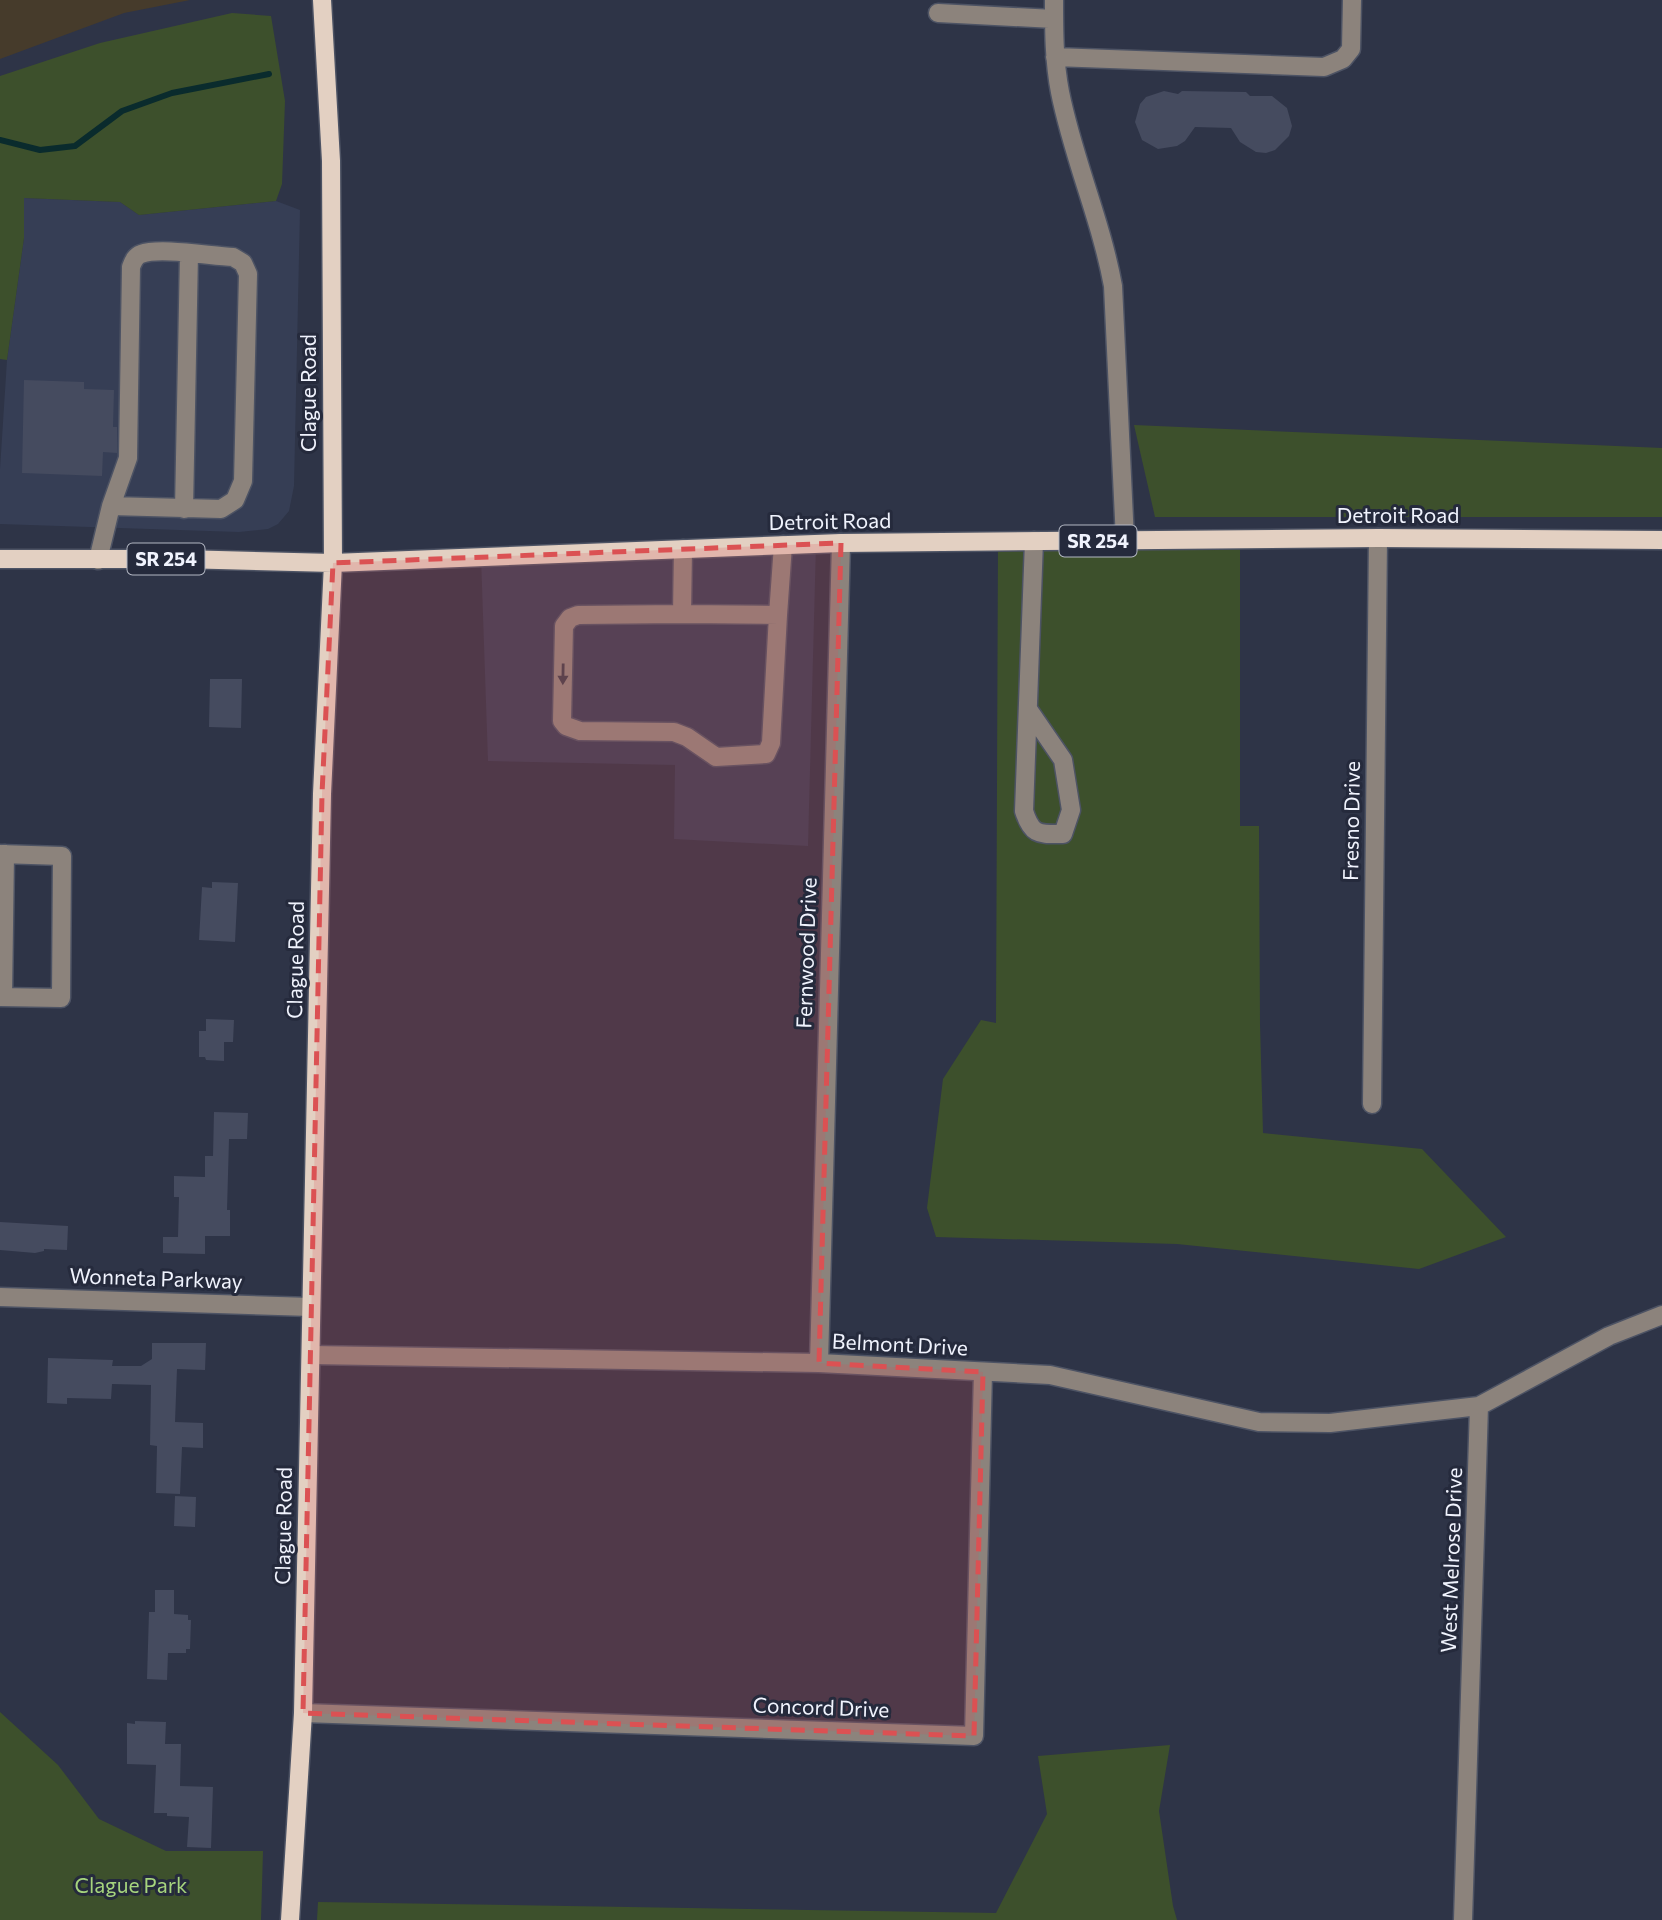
<svg xmlns="http://www.w3.org/2000/svg" width="1662" height="1920" font-family="Commissioner,sans-serif">
  <style>
    .built { fill: #363e55 }
    .medical { fill: #463b2b }
    .green { fill: #3d502c }
    .lines { fill: none; stroke-linecap: round; stroke-linejoin: round }
    .stream { stroke: #0a2b2d; stroke-width: 6 }
    .building { fill: #454b5f }
    .minor-casing { stroke: #4d5364; stroke-width: 21 }
    .major-casing { stroke: #4d5364; stroke-width: 21 }
    .minor { stroke: #8c837c; stroke-width: 18 }
    .major { stroke: #e3d0c2; stroke-width: 18 }
    .oneway { fill: #3f404c }
    .marked { fill: #db5153; fill-opacity: 0.2; stroke: #db5153; stroke-width: 5; stroke-dasharray: 14 9; stroke-linejoin: round }
    .labels { text-anchor: middle; stroke-width: 6; stroke-linejoin: round; paint-order: stroke }
    .shield { fill: #252a3c; stroke: #b3b7c3; stroke-width: 2 }
    .shield-label { font-size: 19px; font-weight: bold; fill: #f0f3fd }
    .street-label { font-size: 21px; fill: #f0f3fd; stroke: #252a3c }
    .park-label { font-size: 21px; fill: #a6d47d; stroke: #252a3c }
  </style>
  <rect width="100%" height="100%" fill="#2e3447"/>
  <path class="built" d="M24,198l96,4 19,13 137,-14 24,9 -6,276 -5,25 -11,13 -10,5 -29,3 -239,-8v-55l7,-109 17,-122z
    M816,544l-8,302 -134,-7 1,-74 -187,-4 -7,-204z"/>
  <path class="medical" d="M0,0h190l-66,13 -124,46z"/>
  <path class="green" d="M232,13l39,3 14,85 -3,83 -6,17 -137,14 -19,-13 -96,-4v40l-17,122 -7,-1v-283l100,-33z
    M1134,425l528,23v69h-507z
    M1240,539v287h19l1,198 3,109 159,16 84,88 -87,32 -242,-25 -241,-7 -9,-29 16,-129 38,-59 15,3 2,-481z
    M0,1712l58,53 41,54 67,32h97l-2,69h-261z
    M1170,1745l-11,66 14,95 4,14h-860l1,-18 678,11 51,-99 -9,-58z"/>
  <g class="lines">
    <path class="stream" d="M0,140l40,10 35,-4 47,-35 50,-18 97,-19"/>
  </g>
  <path class="building" d="M1164,91l14,3 4,-3 64,1 4,4h22l15,12 5,18 -3,10 -14,14 -9,3 -10,-1 -16,-10 -9,-14 -36,-1 -10,14 -8,5 -19,3 -16,-9 -7,-18 5,-18 6,-7z
    M24,380l60,2v7l30,1 -1,37h4v26l-14,-1 -1,24 -80,-3z
    M210,679h32l-1,49 -32,-1z
    M212,882l26,1 -3,59 -36,-2 3,-53 10,1z
    M206,1019l28,1 -1,22h-9v19l-18,-1 -1,-3h-6v-26h7z
    M214,1112l34,1 -1,26h-18l-2,71h3v26h-25v18l-42,-1v-16h15l1,-40h-5v-21l31,1v-21h8z
    M0,1222l68,4 -1,24 -23,-1v2l-9,2 -35,-3z
    M152,1343h54l-1,27 -28,-1 -2,53 28,1v25l-21,-1 -2,47 -24,-1 1,-47 -7,-1 1,-60 -39,-1 -1,15 -44,-1v6l-20,-1 1,-45 65,2 -1,6h29l11,-7z
    M175,1496l21,1 -1,30 -21,-1z
    M155,1590h19v24l14,1v5h3l-1,29h-4v4h-18l-1,27 -20,-1 2,-67h6z
    M135,1721l31,1 -1,22h16l-1,42 33,1 -2,61 -24,-1 2,-30 -22,-1v-3h-13l2,-48 -29,-1v-41l8,1z"/>
  <g class="lines">
    <defs>
      <path id="minor" d="M1054,0c0,31 0,61 6,92 13,66 41,128 53,194l12,254
        M938,13l116,6
        M1055,57l269,10 19,-8 8,-10 1,-49
        M184,509l5,-255
        M683,549l-1,65 96,1 5,-70
        M98,560l13,-54 110,3 14,-9 8,-19 5,-207 -5,-11 -10,-6c-23,-1 -73,-10 -92,-3 -6,2 -8,8 -10,13l-3,191 -17,48
        M682,614l-104,1 -8,3 -6,8 -2,95 4,5 14,5 94,1 13,5 29,20 50,-3 5,-11 7,-128
        M1028,709l35,51 8,50 -8,24c-24,0 -31,2 -39,-23l10,-270
        M0,854l62,2 -1,142 -61,-1
        M3,997l2,-143
        M1372,1104l6,-566
        M0,1297l311,10
        M311,1355l508,8 231,12 209,47 71,1 149,-17 130,-70 53,-21
        M819,1363l22,-820
        M303,1713l671,23 9,-364
        M1463,1920l16,-514"/>
      <path id="major" d="M0,559h181l152,4 508,-20 537,-5 284,2
        M290,1920l13,-207 19,-919 11,-231 -2,-402 -9,-161"/>
    </defs>
    <use href="#minor" class="minor-casing"/>
    <use href="#major" class="major-casing"/>
    <use href="#minor" class="minor"/>
    <use href="#major" class="major"/>
  </g>
  <defs><path id="oneway-solid" d="M-6-.8H1V-3.2L6.5 0L1 3.2V.8H-6Z" transform="scale(1.75)"/></defs>
  <use class="oneway" href="#oneway-solid" transform="translate(563 674) rotate(91)"/>
  <path class="marked" d="M841,543l-22,820 164,9 -9,364 -671,-23 19,-919 11,-231z"/>
  <g class="labels">
    <g class="shield">
      <rect x="1059.5" y="525.5" width="77" height="31" rx="5"/>
      <rect x="127.5" y="543.5" width="77" height="31" rx="5"/>
    </g>
    <g class="shield-label">
      <text x="1098" y="548">SR 254</text>
      <text x="166" y="566">SR 254</text>
    </g>
    <g class="street-label">
      <text transform="translate(309 393) rotate(-90)" y="7">Clague Road</text>
      <text x="1398" y="523">Detroit Road</text>
      <text transform="translate(830 522) rotate(-1)" y="7">Detroit Road</text>
      <text transform="translate(1352 821) rotate(-89)" y="7">Fresno Drive</text>
      <text transform="translate(807 953) rotate(-88)" y="7">Fernwood Drive</text>
      <text transform="translate(296 960) rotate(-89)" y="7">Clague Road</text>
      <text transform="translate(156 1279) rotate(2)" y="7">Wonneta Parkway</text>
      <text transform="translate(900 1345) rotate(3)" y="7">Belmont Drive</text>
      <text transform="translate(284 1526) rotate(-89)" y="7">Clague Road</text>
      <text transform="translate(1452 1560) rotate(-88)" y="7">West Melrose Drive</text>
      <text transform="translate(821 1708) rotate(2)" y="7">Concord Drive</text>
    </g>
    <g class="park-label">
      <text x="131" y="1893">Clague Park</text>
    </g>
  </g>
</svg>
